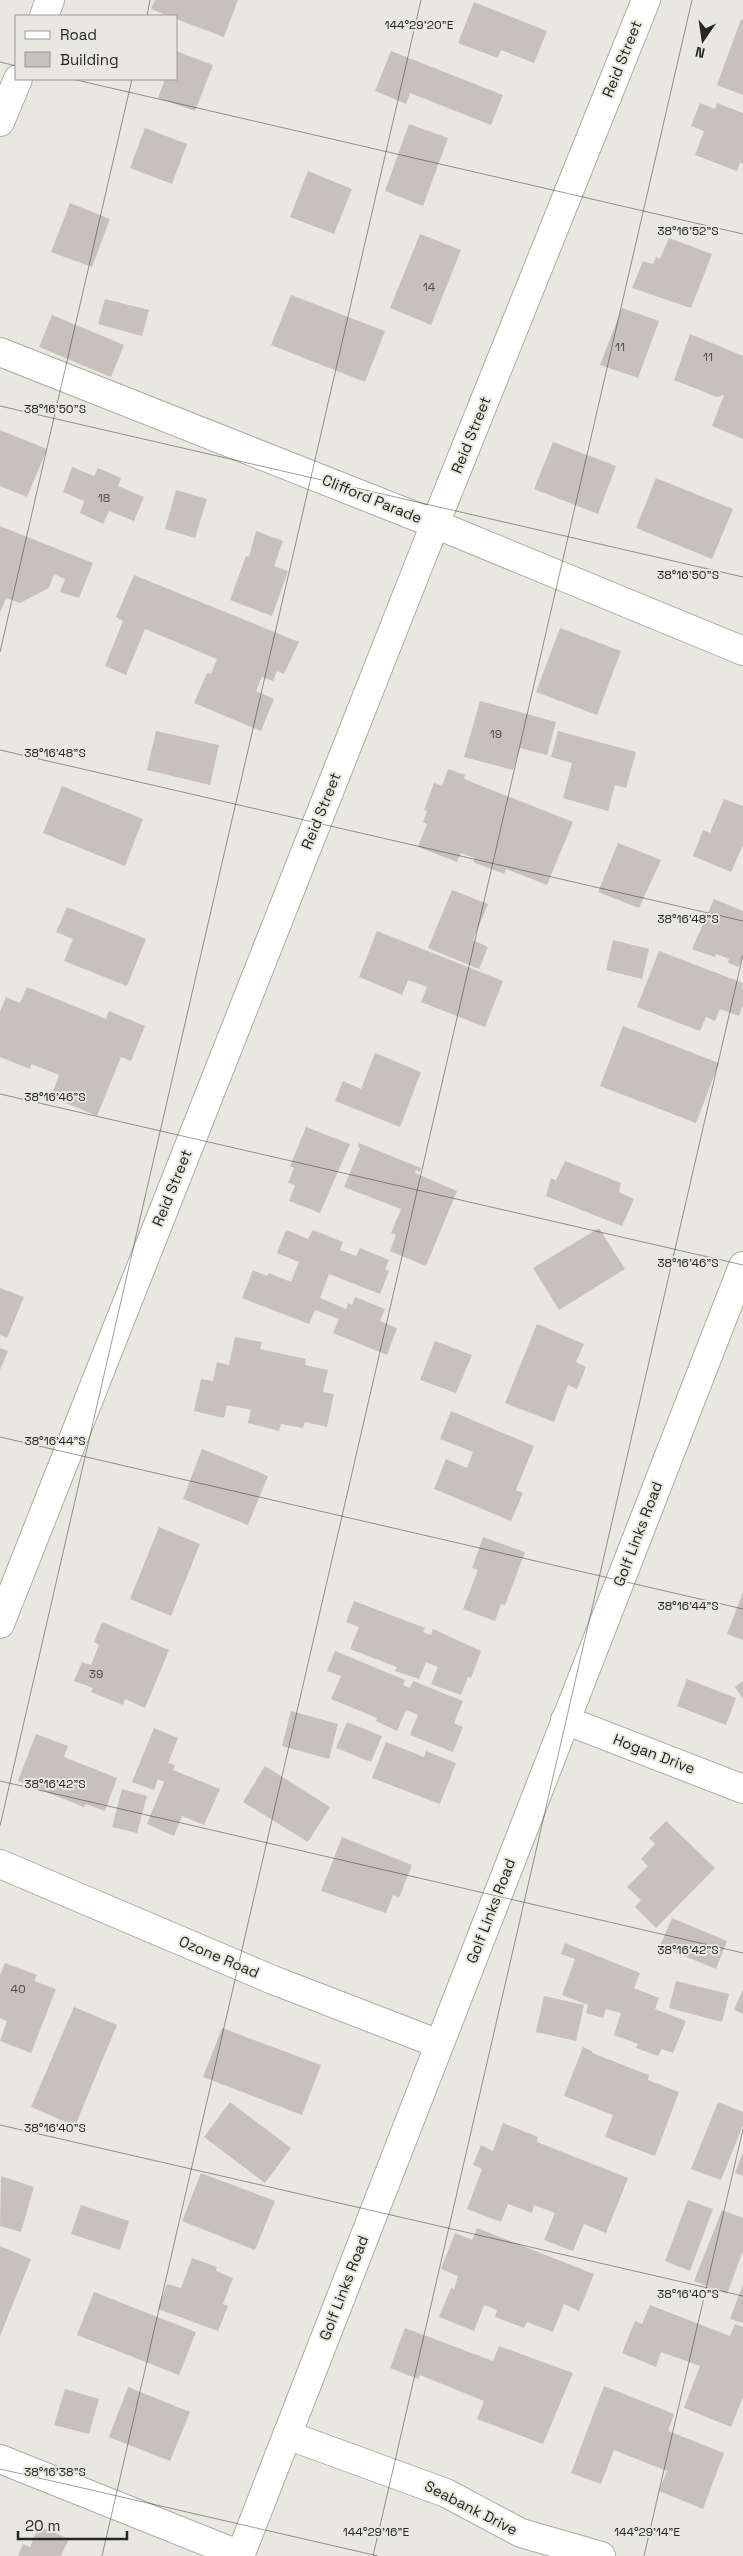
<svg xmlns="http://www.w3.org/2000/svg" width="743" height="2556" font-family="'Space Grotesk',sans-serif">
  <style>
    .building { fill: #c6c2bb }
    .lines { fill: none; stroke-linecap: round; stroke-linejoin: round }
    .minor-casing { stroke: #acaba4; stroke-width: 30 }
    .major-casing { stroke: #acaba4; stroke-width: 30 }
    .minor { stroke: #fff; stroke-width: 28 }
    .major { stroke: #fff; stroke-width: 28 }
    .ticks { fill: none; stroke: #252522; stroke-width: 1; stroke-opacity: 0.45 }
    .labels { text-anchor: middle; stroke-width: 4; stroke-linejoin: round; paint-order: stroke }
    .number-label { font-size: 12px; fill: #4d4c48 }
    .street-label { font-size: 15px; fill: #252522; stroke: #e8e7e0 }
    .ticks-label { font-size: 12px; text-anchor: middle; fill: #252522; stroke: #e8e7e0; stroke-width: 4; stroke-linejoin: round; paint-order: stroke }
  </style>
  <rect width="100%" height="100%" fill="#e8e7e0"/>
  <path class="building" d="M155,0h83l-14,37 -48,-18v-3h-7l-18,-7z
    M474,2l73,29 -13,32 -33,-13 -3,8 -40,-15z
    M741,19l2,1v75l-26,-10z
    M176,51l37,14 -18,46 -37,-13 7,-19h11z
    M391,51l112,44 -12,30 -81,-32 -4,11 -31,-13z
    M700,103l15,6 2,-6 26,10v51l-3,-1 -3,8 -42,-16 9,-24 -13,-5z
    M409,124l39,14 -25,68 -38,-15z
    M145,128l42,16 -15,40 -42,-16z
    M308,171l44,18 -18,45 -44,-17z
    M70,203l40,16 -18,48 -41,-15z
    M420,234l41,16 -30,75 -41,-17z
    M669,238l43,16 -21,54 -59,-20 11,-27 10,3 3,-7 4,2z
    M291,295l94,36 -20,51 -94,-37z
    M105,299l44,11 -7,26 -44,-12z
    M622,308l37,13 -21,57 -38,-13z
    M52,315l72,30 -13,32 -72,-30z
    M690,334l53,22v83l-31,-13 12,-31 -7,2 -43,-17z
    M0,430l47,19 -20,48 -27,-11z
    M553,442l63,24 -18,48 -64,-25z
    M72,467l22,9 4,-8 23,10 -3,8 26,11 -10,24 -25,-10 -6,13 -23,-11 4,-12 -21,-9z
    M656,478l77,31 -21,50 -76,-31z
    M176,490l31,9 -12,39 -30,-9z
    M0,526l93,37 -14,35 -19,-6 5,-13 -11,-5 -5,14 -29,15 -14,-5 -6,15z
    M256,531l27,10 -9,25 14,5 -16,45 -42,-16 16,-44 3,1z
    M134,575l165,67 -15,32 -7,-3 -4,10 -11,-4 -6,14 18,8 -13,32 -67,-28 13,-30 4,1 6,-15 -72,-30 -19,46 -21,-9 18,-45 -7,-4z
    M560,628l61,23 -24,64 -61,-23z
    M480,701l76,21 -9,33 -27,-7 -7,22 -49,-13z
    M156,731l63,14 -9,40 -63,-15z
    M558,731l78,21 -10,36 -11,-3 -7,26 -45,-13 9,-35 -21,-6z
    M448,769l17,6 -1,4 109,43 -26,63 -41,-16 -2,5 -31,-12 2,-4 -14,-5 -4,9 -39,-15 9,-23 -4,-2 4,-11 -3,-1 10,-27 8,3z
    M62,786l81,33 -18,47 -82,-33z
    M724,799l19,7v39l-12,27 -38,-16 10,-26 7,3z
    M618,843l43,17 -22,48 -41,-16z
    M452,890l36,14 -15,36 15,7 -9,22 -51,-21z
    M714,899l29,12v46l-4,10 -11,-4 1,-4 -13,-5 -1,3 -23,-8z
    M67,907l79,32 -19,47 -63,-25 9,-22 -17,-7z
    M377,931l126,50 -18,46 -64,-25 6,-15 -19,-7 -6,15 -43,-18z
    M613,940l36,9 -7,30 -36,-9z
    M659,951l84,32v22l-4,11 -19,-7 -5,12 -9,-4 -6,14 -63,-24z
    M27,987l79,32 3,-8 36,15 -14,35 -10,-4 -24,59 -46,-19 8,-22 -28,-11 -1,5 -30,-12v-45l6,-15 14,6z
    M623,1026l96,37 -23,60 -96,-37z
    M375,1053l46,19 -21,55 -65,-26 8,-20 18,8z
    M306,1127l44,17 -30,69 -31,-12 6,-16 -7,-2 6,-15 -4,-2z
    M359,1143l62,25 -1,4 -4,-2 -1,3 42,18 -31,75 -36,-15 6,-16 -5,-2 10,-24 -57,-22 16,-39 -2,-1z
    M565,1161l56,22 -2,9 15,7 -12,27 -76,-30 5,-18 5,2z
    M599,1228l26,41 -66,41 -26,-42z
    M286,1230l22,9 5,-9 30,12 -3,8 16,6 4,-8 29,12 -4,9 4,2 -9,23 -51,-20 -9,24 26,11 2,-6 4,2 3,-8 30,12 -5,12 17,7 -10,27 -54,-22 6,-14 -24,-9 -6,14 -67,-26 11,-28 14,6 2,-3 22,9 8,-20 -22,-9z
    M0,1288l24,9 -17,41 -7,-3z
    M537,1324l47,20 -8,18 10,5 -9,22 -9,-4 -14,37 -49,-19z
    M235,1337l27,5 -2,7 46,10 -1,6 23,5 -5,22 11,2 -7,33 -22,-5 -2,6 -22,-4 -2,7 -31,-8 3,-13 -24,-5 -3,13 -30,-7 7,-32 12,2 4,-19 12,3z
    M435,1341l37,14 -16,38 -36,-13z
    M0,1348l8,3 -8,19z
    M451,1411l83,35 -18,44 7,3 -12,28 -77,-32 12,-30 21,9 6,-16 -33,-13z
    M202,1449l66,27 -20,49 -65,-26z
    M159,1527l41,17 -29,72 -41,-17z
    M483,1537l42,15 -20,53 -4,-1 -6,17 -32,-12 15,-39 -6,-2z
    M743,1592v48l-16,-6z
    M354,1601l71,27 -2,4 8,3 2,-6 48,22 -10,27 -3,-1 -7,18 -30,-11 7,-17 -12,-5 -7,17 -24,-8 2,-4 -47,-18 9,-22 -13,-5z
    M102,1622l67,28 -24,58 -20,-9 -2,6 -32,-13 2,-4 -19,-7 8,-19 9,3 8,-20 -5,-3z
    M335,1651l70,29 -2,5 7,3 3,-7 50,20 -9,22 9,4 -10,25 -43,-17 8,-20 -12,-5 -9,21 -21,-10 1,-3 -46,-19 10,-23 -14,-5z
    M687,1679l49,19 -10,27 -49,-19z
    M743,1681v18l-8,-12z
    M291,1711l47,13 -9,35 -47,-13z
    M347,1722l35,14 -11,26 -35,-14z
    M154,1728l24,10 -10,25 7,2 -2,5 47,19 -16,36 -22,-9 -8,20 -27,-12 17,-42 -6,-3 -4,11 -22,-8z
    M36,1734l32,12 -4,11 53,21 -12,33 -19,-7 -2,3 -66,-26z
    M386,1742l38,15 2,-6 30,12 -16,41 -68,-26z
    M265,1766l65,41 -22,35 -65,-40z
    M122,1789l25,7 -10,37 -25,-6z
    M666,1821l49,47 -59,60 -21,-21 6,-7 -14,-13 21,-21 -7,-7 14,-15 -6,-6z
    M342,1837l70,28 -13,33 -6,-3 -7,18 -65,-22z
    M672,1918l55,23 -11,28 -56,-23z
    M565,1943l75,30 -6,15 25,10 -4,11 31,12 -13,32 -11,-4 -4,7 -22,-8 2,-4 -24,-9 7,-22 -15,-4 -3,9 -17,-5 2,-8 -26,-10 13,-36 -14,-5z
    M5,1963l32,12 -3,6 22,8 -25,64 -31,-12 7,-20 -7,-3v-43z
    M676,1981l53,13 -7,28 -53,-14z
    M743,1989v25l-9,-4z
    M544,1996l40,9 -8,36 -40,-9z
    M74,2007l43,18 -42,101 -44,-19z
    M222,2028l99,37 -19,50 -99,-38z
    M583,2047l9,4v2l57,22 -1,5 31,12 -24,64 -50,-19 8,-22 -49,-19z
    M230,2102l61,46 -26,35 -61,-46z
    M718,2102l25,10v13l-22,55 -30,-11z
    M503,2123l35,14 -1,5 91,36 -22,55 -22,-9 -11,27 -29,-11 11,-27 -21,-8 -2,8 -24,-9 -7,18 -34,-13 15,-40 -9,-4 8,-20 12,6z
    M743,2152v24l-8,-3z
    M201,2173l74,28 -20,49 -73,-29z
    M1,2176l33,11 -13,45 -21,-6z
    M688,2200l25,9 -23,62 -25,-10z
    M81,2205l48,16 -9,29 -49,-16z
    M722,2210l21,8v33l-16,43 -33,-13z
    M477,2228l117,46 -15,37 -15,-7 -11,28 -26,-10 -3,6 -29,-11 2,-7 -13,-5 -10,26 -35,-14 12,-29 3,1 4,-13 -17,-7 14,-36 17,7z
    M0,2246l31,13 -31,77z
    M192,2258l25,9 -1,4 17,7 -10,26 5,2 -10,25 -60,-22 9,-25 14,4z
    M743,2284v39l-13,-4z
    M94,2292l102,40 -17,43 -102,-40z
    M650,2305l80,31 5,-12 8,3v70l-12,30 -47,-19 16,-42 -39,-14 -5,15 -34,-14 13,-32 7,3z
    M405,2328l88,33 6,-15 74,27 -30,71 -66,-25 7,-18 -64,-26 -2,4 -28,-11z
    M604,2386l70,28 -6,17 56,22 -21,56 -44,-18 8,-20 -53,-21 -13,34 -30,-11z
    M128,2387l62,25 -20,49 -61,-24z
    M65,2389l34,10 -10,35 -35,-9z
    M39,2526l30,13 -8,17h-43l5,-12 7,3z"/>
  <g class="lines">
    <defs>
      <path id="minor" d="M44,16l6,-16
        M0,122l18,-43
        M0,352l435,172 308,127
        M0,1624l435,-1100 211,-524
        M565,1720l178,69
        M0,1864l273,116 166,64
        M287,2435l159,58 75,40 80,23
        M0,2459l240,96"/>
      <path id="major" d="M240,2556l503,-1290"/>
    </defs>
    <use href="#minor" class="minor-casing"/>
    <use href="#major" class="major-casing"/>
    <use href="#minor" class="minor"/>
    <use href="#major" class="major"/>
  </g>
  <path class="ticks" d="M147,16l3,-16M0,62l16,4M72,79l671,155M0,406l743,171M0,652l132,-573M0,750l743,171M0,1094l743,171M0,1437l743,172M0,1781l743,172M0,1826l421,-1826M0,2125l743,171M0,2469l378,87M102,2556l590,-2556M373,2556l370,-1601M644,2556l99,-427"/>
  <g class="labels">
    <g class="number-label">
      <text x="429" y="291">14</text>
      <text x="620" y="351">11</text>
      <text x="708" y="361">11</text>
      <text x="104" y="502">18</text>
      <text x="496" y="738">19</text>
      <text x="96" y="1678">39</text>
      <text x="18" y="1993">40</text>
    </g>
    <g class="street-label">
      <text transform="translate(622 59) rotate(-68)" y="5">Reid Street</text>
      <text transform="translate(471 435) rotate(-68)" y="5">Reid Street</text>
      <text transform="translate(372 499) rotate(22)" y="5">Clifford Parade</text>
      <text transform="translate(321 811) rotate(-68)" y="5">Reid Street</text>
      <text transform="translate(172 1188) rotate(-68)" y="5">Reid Street</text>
      <text transform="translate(638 1534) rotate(-69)" y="5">Golf Links Road</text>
      <text transform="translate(654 1754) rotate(21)" y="5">Hogan Drive</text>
      <text transform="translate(491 1911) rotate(-69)" y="5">Golf Links Road</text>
      <text transform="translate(219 1957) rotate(23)" y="5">Ozone Road</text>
      <text transform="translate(344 2288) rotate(-69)" y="5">Golf Links Road</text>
      <text transform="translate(471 2508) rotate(27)" y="5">Seabank Drive</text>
    </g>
  </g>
  <g class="ticks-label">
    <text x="419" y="29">144°29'20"E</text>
    <text x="688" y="235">38°16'52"S</text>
    <text x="55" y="413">38°16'50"S</text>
    <text x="688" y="579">38°16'50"S</text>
    <text x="55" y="757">38°16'48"S</text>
    <text x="688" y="923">38°16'48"S</text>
    <text x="55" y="1101">38°16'46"S</text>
    <text x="688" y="1267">38°16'46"S</text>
    <text x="55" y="1445">38°16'44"S</text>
    <text x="688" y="1610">38°16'44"S</text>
    <text x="55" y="1788">38°16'42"S</text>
    <text x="688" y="1954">38°16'42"S</text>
    <text x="55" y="2132">38°16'40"S</text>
    <text x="688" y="2298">38°16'40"S</text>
    <text x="55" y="2476">38°16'38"S</text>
    <text x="376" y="2536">144°29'16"E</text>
    <text x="647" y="2536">144°29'14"E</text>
  </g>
  <rect x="15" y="15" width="162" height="65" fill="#e8e7e0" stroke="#9a9994"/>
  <rect x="25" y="31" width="25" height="8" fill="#ffffff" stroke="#9a9994"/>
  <text x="60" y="40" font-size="15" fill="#252522">Road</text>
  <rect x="25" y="52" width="25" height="15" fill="#c6c2bb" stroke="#9a9994"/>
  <text x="60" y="65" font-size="15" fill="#252522">Building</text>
  <g transform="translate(703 40) rotate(193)" stroke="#e8e7e0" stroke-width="4" paint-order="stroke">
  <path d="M0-4L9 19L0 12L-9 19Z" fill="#252522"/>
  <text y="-8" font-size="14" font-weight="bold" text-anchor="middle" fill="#252522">N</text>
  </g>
  <path d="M18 2531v8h109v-8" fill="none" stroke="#252522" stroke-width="2.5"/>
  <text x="25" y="2531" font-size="15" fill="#252522" stroke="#e8e7e0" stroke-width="4" paint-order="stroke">20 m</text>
</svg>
